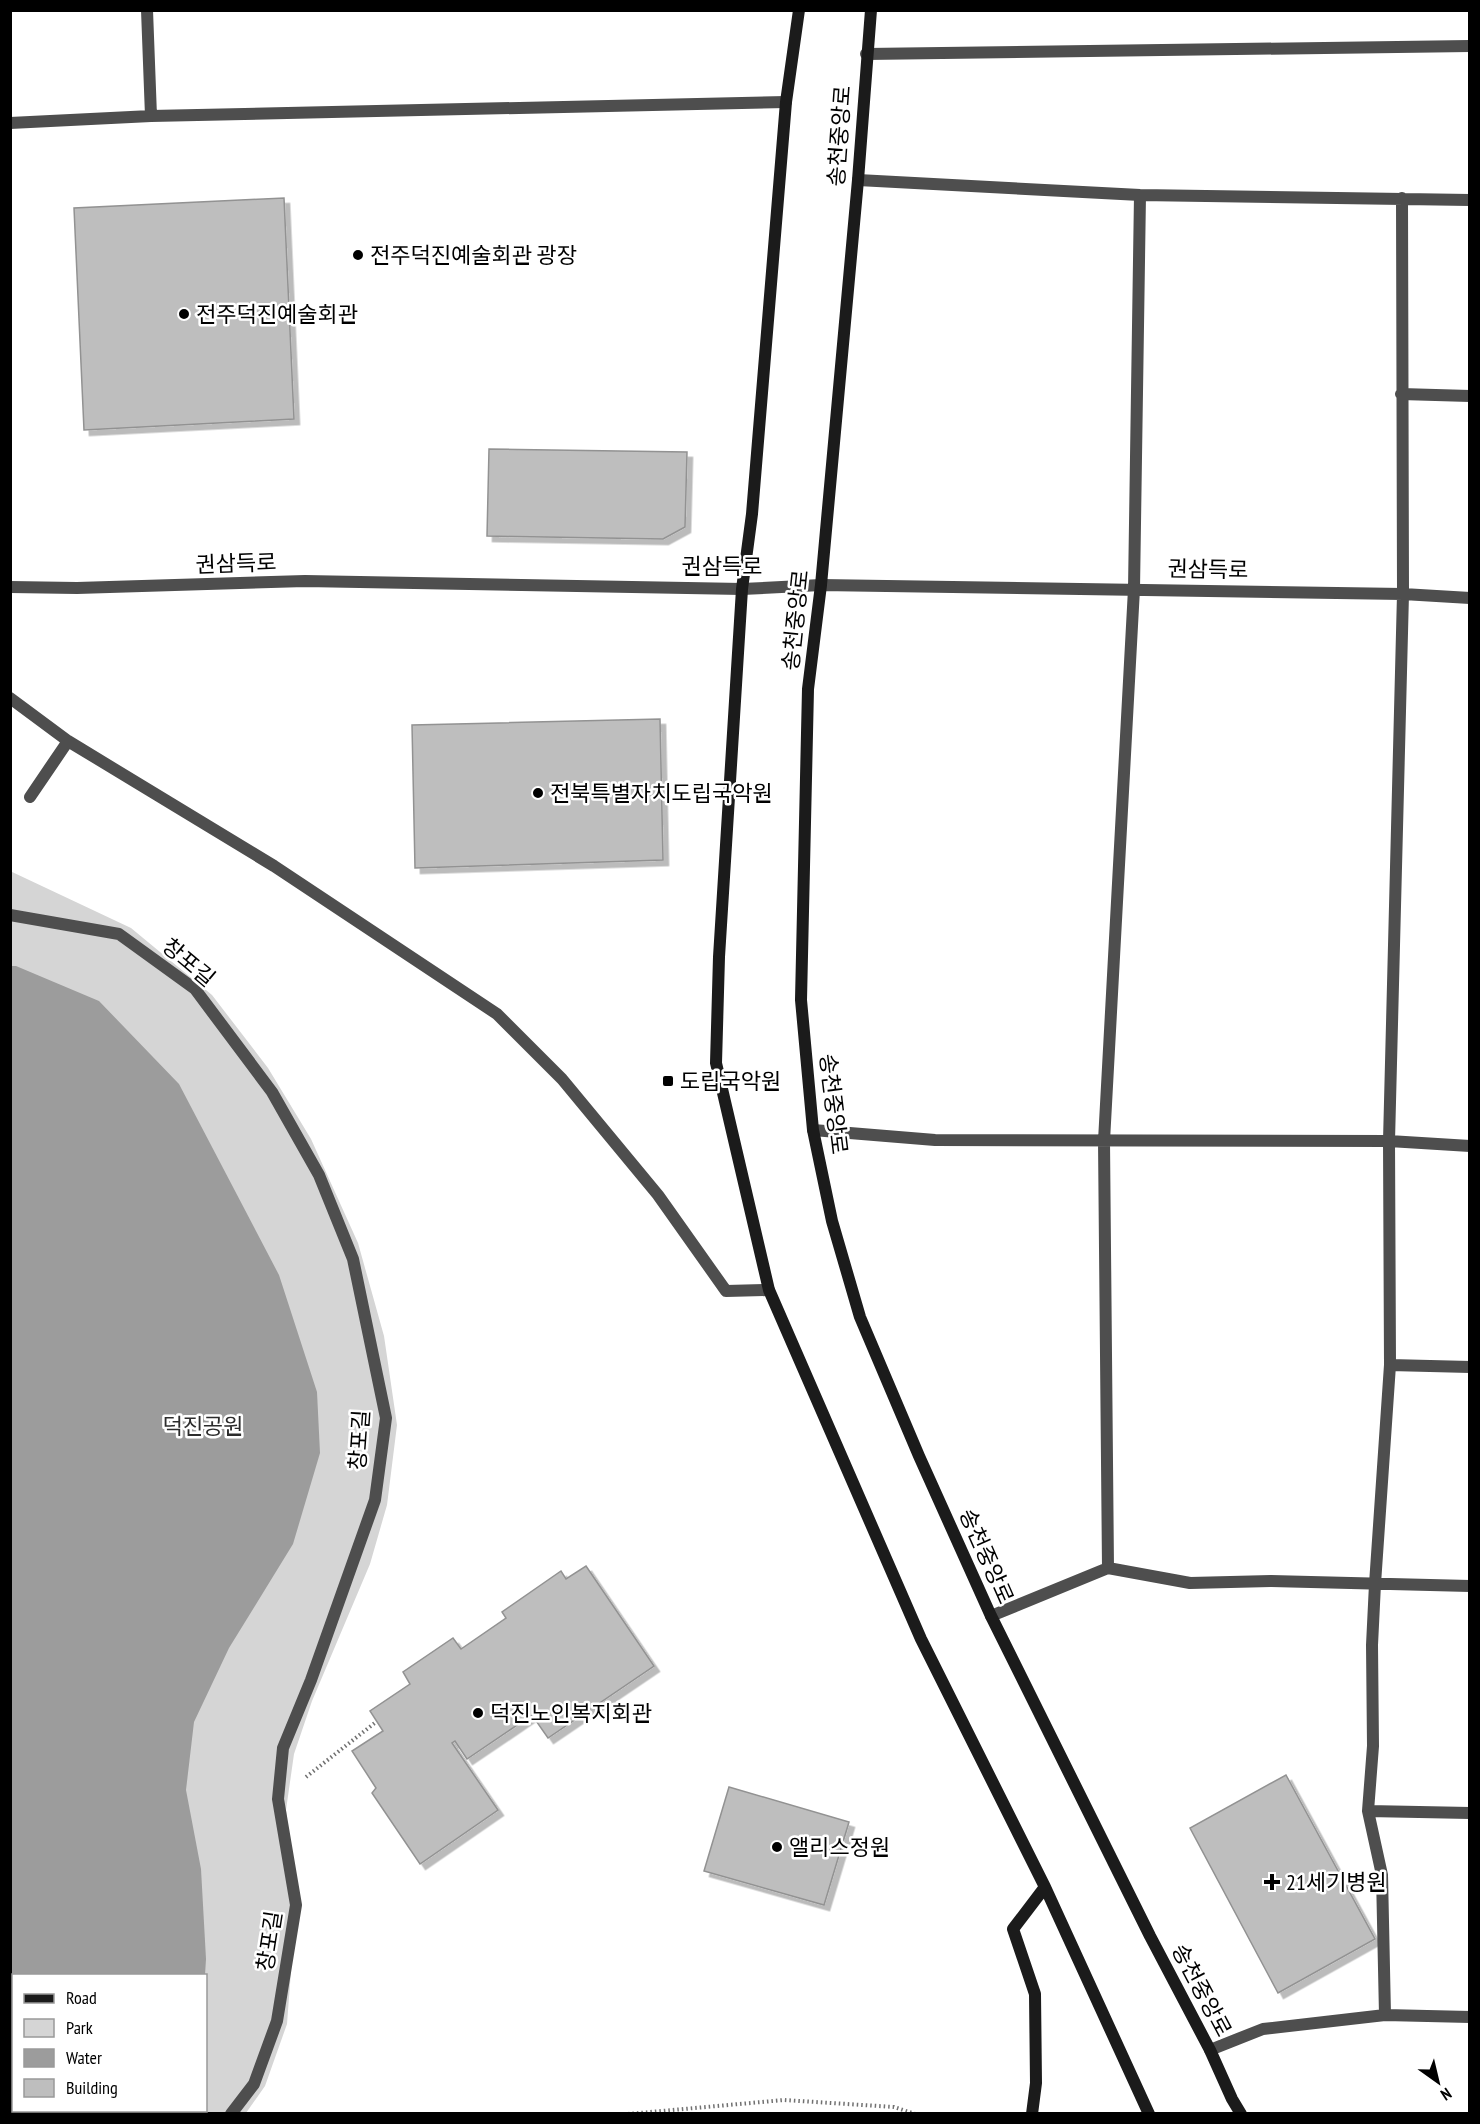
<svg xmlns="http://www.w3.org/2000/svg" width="1480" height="2124" font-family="'PT Sans Narrow','Noto Sans KR',sans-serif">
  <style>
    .green { fill: #d5d5d5; fill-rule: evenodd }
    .water { fill: #9c9c9c }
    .building { fill: #bebebe; stroke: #929292; stroke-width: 1.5; filter: url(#shadow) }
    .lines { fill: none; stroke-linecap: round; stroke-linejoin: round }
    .path { stroke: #707070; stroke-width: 4; stroke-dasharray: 1.5 3; stroke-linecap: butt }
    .lane { stroke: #4e4e4e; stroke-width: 12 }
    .street { stroke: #4e4e4e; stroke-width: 12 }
    .secondary { stroke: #1b1b1b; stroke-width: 12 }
    .poi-dot { fill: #000; stroke: #fff; stroke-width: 2 }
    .labels { text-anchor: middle; stroke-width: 5; stroke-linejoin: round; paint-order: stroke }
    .street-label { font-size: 22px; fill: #000; stroke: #fff }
    .poi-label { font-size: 22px; fill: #000; stroke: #fff; text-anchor: start }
    .park-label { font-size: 22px; fill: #2c2c2c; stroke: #fff }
  </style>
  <defs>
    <filter id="shadow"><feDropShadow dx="5.5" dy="5.5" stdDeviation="0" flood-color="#0004"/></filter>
  </defs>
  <rect width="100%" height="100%" fill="#fff"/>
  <path class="green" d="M10,871l121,57 81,67 56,73 43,71 47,104 26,93 13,89 -10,80 -17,59 -58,137 -18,53 -8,56 10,95 -9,119 -22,62 -19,27h-235zM14,1976h192v134h-192z"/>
  <path class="water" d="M10,966h6l83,35 80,83 100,191 38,117 3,61 -27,91 -64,104 -35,74 -8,68 15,79 5,90 -1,16 -191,1v134l145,1 -2,2h-146z"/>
  <path class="building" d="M284,198l10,221 -210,11 -10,-222z
    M489,449l198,3 -2,75 -22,12 -176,-3z
    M660,719l3,141 -248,8 -3,-143z
    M586,1566l68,100 -106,72 -16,-23 -65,44 -12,-18 -3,2 46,67 -78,54 -48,-71 4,-5 -24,-37 31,-20 -13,-20 40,-27 -7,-12 50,-34 8,11 45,-31 -4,-6 59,-41 5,8z
    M1286,1775l89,164 -97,54 -88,-165z
    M729,1787l120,35 -25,83 -120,-34z"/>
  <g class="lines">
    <path class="path" d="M306,1777l70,-55
      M628,2114l156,-14 110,7 21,7"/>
    <path class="lane" d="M10,698l58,43 206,125 223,148 65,65 96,116 68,96 43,-1
      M30,797l38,-56"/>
    <path class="street" d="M147,10l4,106
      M866,54l604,-8
      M10,123l141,-7 635,-14
      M858,180l282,15 330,5
      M1401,394l69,2
      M10,587l67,1 228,-7 437,8 79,-4 582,9 67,4
      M10,915l109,19 76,55 77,103 47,83 34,84 33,159 -11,82 -64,180 -28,68 -5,51 18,106 -19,116 -23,63 -23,30
      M813,1130l122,10 454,1 81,5
      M1390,1365l80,2
      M1108,1568l-4,-427 30,-552 6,-394
      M991,1616l117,-48 82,15 81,-2 199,5
      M1368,1811l102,2
      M1385,2015l-3,-140 -14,-64 5,-65 -1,-101 3,-61 15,-219 -1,-224 14,-547 -1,-396
      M1210,2050l53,-21 122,-14 85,2"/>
    <path class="secondary" d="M799,10l-13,92 -34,412 -10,75 -23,368 -3,106 53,227 152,349 124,248 104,227
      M871,10l-13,170 -37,405 -13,104 -7,311 12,130 19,91 28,96 59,139 72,160 159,320 60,114 22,49 9,15
      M1032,2114l4,-31 -1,-89 -22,-65 32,-42"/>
  </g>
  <g class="poi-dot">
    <circle cx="358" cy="255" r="6"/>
    <circle cx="184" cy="314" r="6"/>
    <circle cx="538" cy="793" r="6"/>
    <rect x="662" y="1075" width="12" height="12" rx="3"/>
    <circle cx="478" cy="1713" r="6"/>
    <circle cx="777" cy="1847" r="6"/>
    <path d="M1269 1873h6v6h6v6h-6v6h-6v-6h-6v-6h6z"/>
  </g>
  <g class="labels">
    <g class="street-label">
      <text transform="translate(839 136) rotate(-86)" y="8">송천중앙로</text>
      <text transform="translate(236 563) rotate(-2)" y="8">권삼득로</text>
      <text x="722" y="574">권삼득로</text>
      <text transform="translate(1208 569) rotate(1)" y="8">권삼득로</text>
      <text transform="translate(795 620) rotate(-84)" y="8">송천중앙로</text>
      <text transform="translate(189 962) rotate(40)" y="8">창포길</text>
      <text transform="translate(834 1104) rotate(83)" y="8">송천중앙로</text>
      <text transform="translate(359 1440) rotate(-86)" y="8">창포길</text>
      <text transform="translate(987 1556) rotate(66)" y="8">송천중앙로</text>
      <text transform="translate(269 1941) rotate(-81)" y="8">창포길</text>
      <text transform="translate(1202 1990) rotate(62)" y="8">송천중앙로</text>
    </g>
    <g class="poi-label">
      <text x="370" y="263">전주덕진예술회관 광장</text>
      <text x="196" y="322">전주덕진예술회관</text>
      <text x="550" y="801">전북특별자치도립국악원</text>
      <text x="680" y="1089">도립국악원</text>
      <text x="490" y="1721">덕진노인복지회관</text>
      <text x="789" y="1855">앨리스정원</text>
      <text x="1286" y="1890">21세기병원</text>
    </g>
    <g class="park-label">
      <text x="203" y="1434">덕진공원</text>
    </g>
  </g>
  <rect width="1480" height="2124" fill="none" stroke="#000000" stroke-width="24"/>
  <rect x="12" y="1974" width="195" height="138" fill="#ffffff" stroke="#999999" stroke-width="1.5"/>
  <rect x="24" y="1994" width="30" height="9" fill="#1b1b1b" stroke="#999999" stroke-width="1.5"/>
  <text x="66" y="2004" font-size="18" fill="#000000">Road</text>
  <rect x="24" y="2019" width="30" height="18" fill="#d5d5d5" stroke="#999999" stroke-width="1.5"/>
  <text x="66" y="2034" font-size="18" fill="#000000">Park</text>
  <rect x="24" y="2049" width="30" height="18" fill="#9c9c9c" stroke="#999999" stroke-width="1.5"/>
  <text x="66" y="2064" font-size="18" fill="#000000">Water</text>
  <rect x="24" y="2079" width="30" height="18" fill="#bebebe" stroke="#999999" stroke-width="1.5"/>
  <text x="66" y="2094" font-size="18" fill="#000000">Building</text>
  <g transform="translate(1438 2082) rotate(146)" stroke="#ffffff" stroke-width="4.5" paint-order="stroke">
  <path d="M0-4.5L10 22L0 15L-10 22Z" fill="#000000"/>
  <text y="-9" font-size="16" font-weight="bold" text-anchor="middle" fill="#000000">N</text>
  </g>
</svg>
